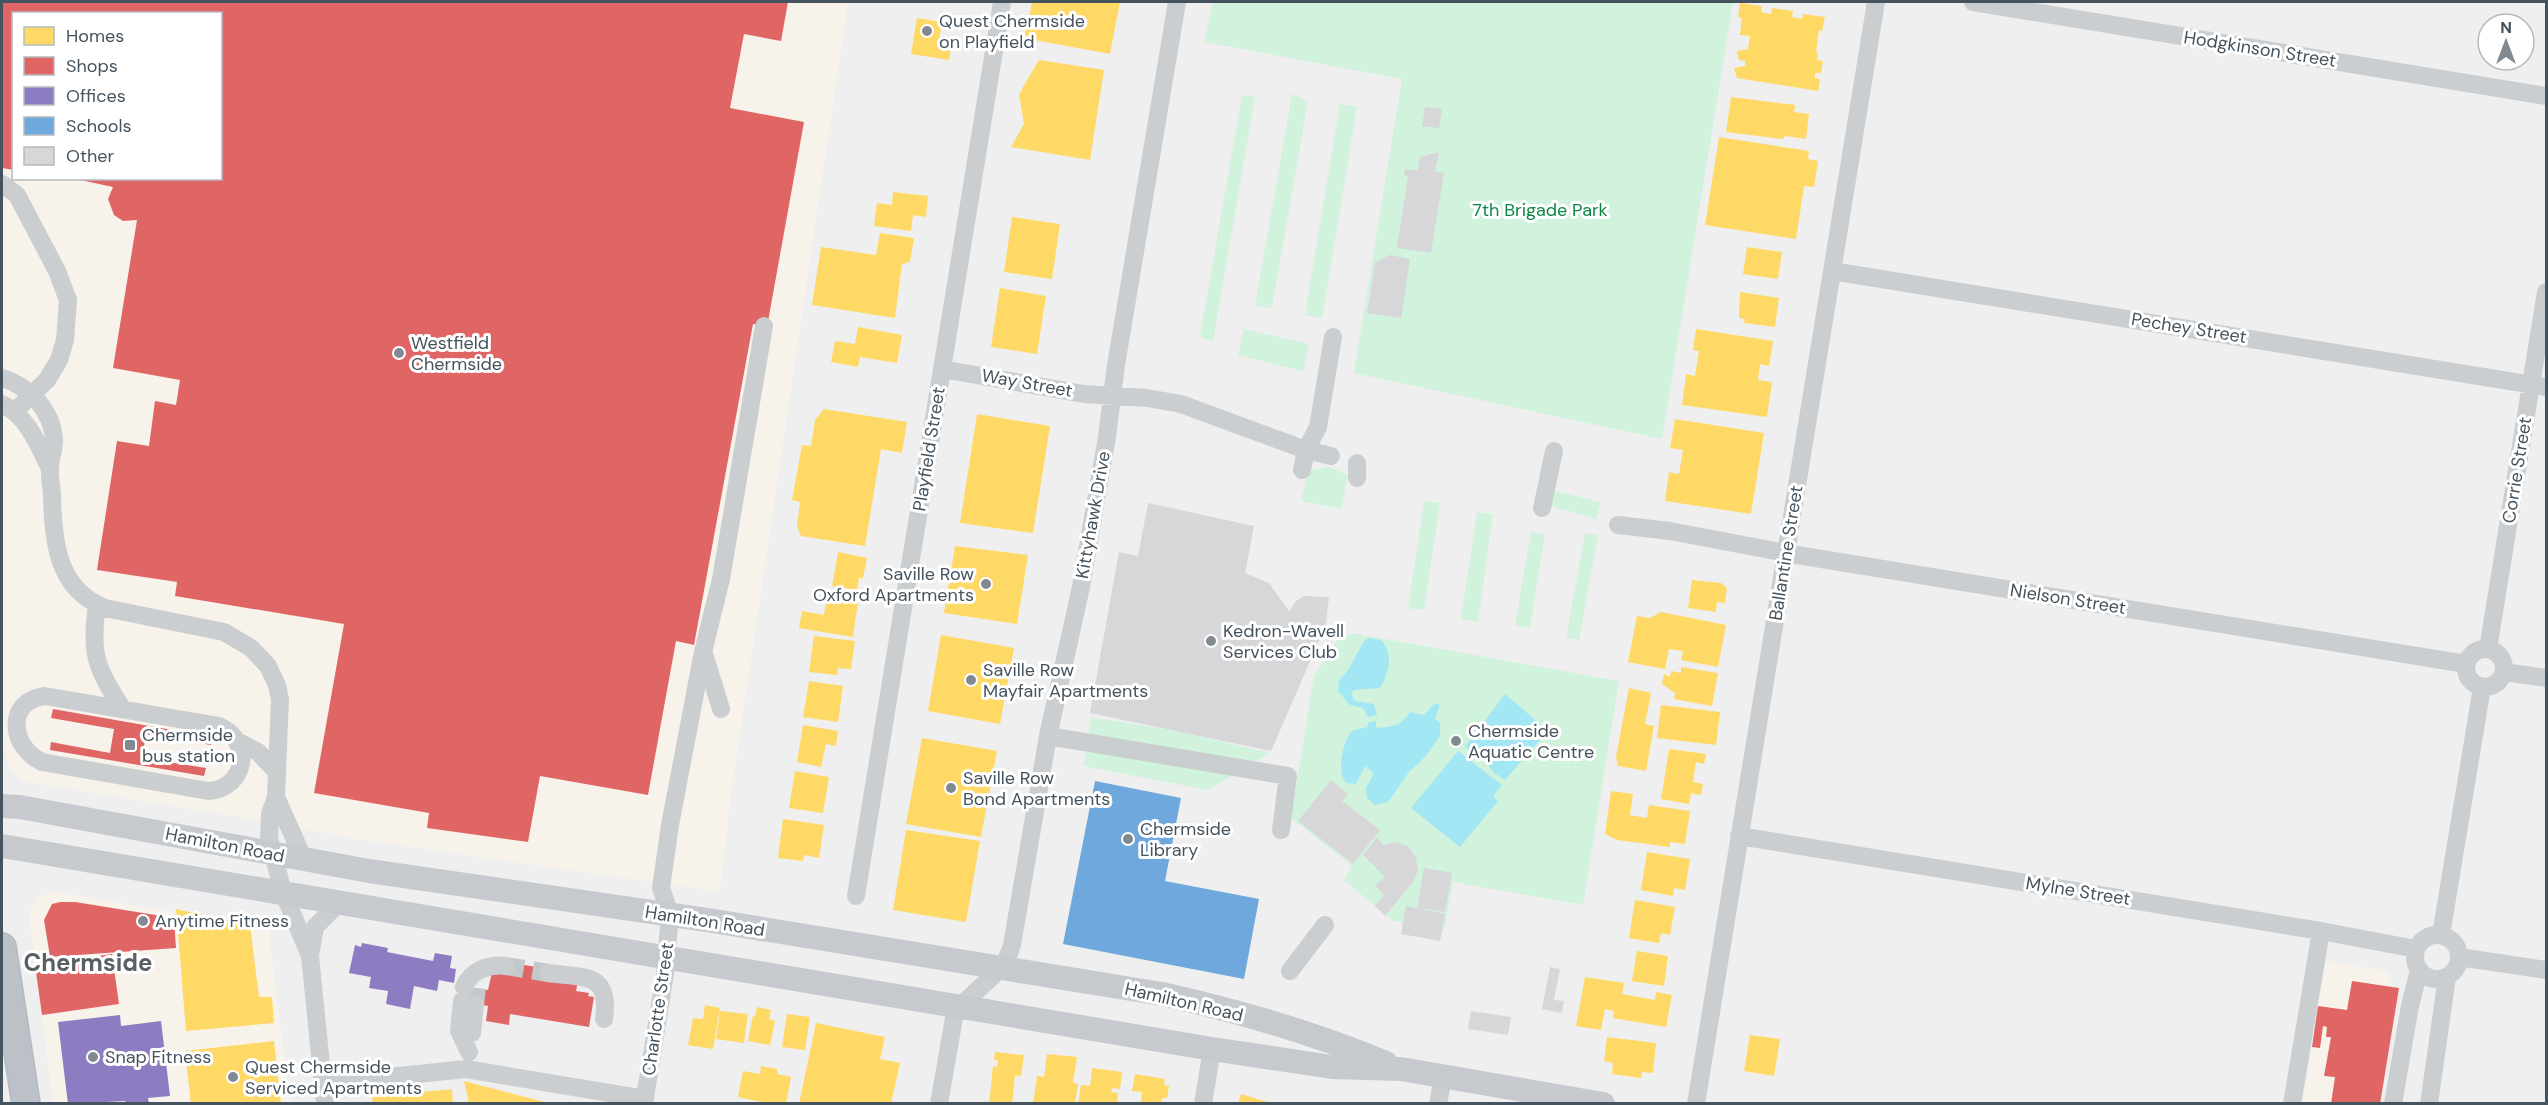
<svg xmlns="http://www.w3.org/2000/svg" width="2548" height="1105" font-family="'DM Sans',sans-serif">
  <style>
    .commercial { fill: #f8f3ea; fill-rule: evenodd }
    .green { fill: #d1f2dc }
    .water { fill: #a2e7f3 }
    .homes { fill: #ffd966 }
    .shops { fill: #e06666 }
    .offices { fill: #8e7cc3 }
    .schools { fill: #6fa8dc }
    .building { fill: #d7d7d9 }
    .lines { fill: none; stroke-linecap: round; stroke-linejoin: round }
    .minor-tunnel { stroke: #c5c8cb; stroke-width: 18; stroke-dasharray: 18 9; stroke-linecap: butt }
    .highway-casing { stroke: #b4bac0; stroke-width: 30 }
    .minor { stroke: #cbced0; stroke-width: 18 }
    .major { stroke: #c6cace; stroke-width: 24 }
    .highway { stroke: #bbc1c6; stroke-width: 27 }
    .poi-dot { fill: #818a91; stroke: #fff; stroke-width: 2 }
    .labels { text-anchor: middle; stroke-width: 6; stroke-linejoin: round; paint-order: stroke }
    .poi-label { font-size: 18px; fill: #45535e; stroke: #fff; text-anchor: start }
    .street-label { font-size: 18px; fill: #45535e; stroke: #fff }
    .park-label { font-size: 18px; fill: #0d8744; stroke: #fff }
    .district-label { font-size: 24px; font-weight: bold; fill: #5a5f64; stroke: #fff }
  </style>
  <rect width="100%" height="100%" fill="#f0efef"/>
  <path class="commercial" d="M2,2h846l-118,799 -10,91 -363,-53 -116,-22 -218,-36 -12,-10 -9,-24zM14,14h206v164h-206z
    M56,892l212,36 22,175h-237l-24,-189 8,-17z
    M2326,961l63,11v14l-19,117 -67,1z"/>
  <path class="green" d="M1212,2h521l-71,437 -308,-66 48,-294 -197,-37z
    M1292,94l16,7 -36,207 -17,-2z
    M1242,95l13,2 -42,245 -13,-6z
    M1340,104l17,3 -35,211 -17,-3z
    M1244,329l65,15 -6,27 -65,-16z
    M1329,467l19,8 -7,34 -40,-8 8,-31z
    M1552,490l49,12 -5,17 -49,-14z
    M1424,501l16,2 -16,107 -16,-2z
    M1477,512l16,2 -15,108 -17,-3z
    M1531,532l14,2 -15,94 -15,-3z
    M1585,533l13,2 -19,105 -13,-2z
    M1352,633l267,48 -36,224 -130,-23 -9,49 -51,-10 -49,-41 8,-14 -61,-48 23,-142 24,-37z
    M1091,717l86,14 93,22 -62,37 -124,-24z"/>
  <path class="water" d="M1368,638l13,2c13,14 8,33 -1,48l-26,2 -3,4 4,7 19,3 3,11 -9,2 -5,-9 -13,-3 -12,-14 1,-10 9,-11 16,-29z
    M1505,694l43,37 -43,49 -11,-7 -10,-13 -19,-13z
    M1435,703l5,2 -5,14 5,4v13l-15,21 -16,15 -21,30 -13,3 -8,-7 -1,-10 8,-15 -9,-7 -9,18 -10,-1c-10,-12 -3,-43 7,-53l15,-3v-4l8,-2v7c15,-1 26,-2 34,-16l14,3z
    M1458,751l44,34 -9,11 5,5 -38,46 -49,-39z"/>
  <path class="homes" d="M1032,2h88l-10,52 -86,-16z
    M1740,3l22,3 -1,6 10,2 1,-6 21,3 -1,6 10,2 1,-5 22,3 -3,14 -3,-1 -3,22 2,1 -1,7 6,1 -2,12h-6v5l5,1 -2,12 -81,-13 -3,-10 11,-2v-5l-6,-1 -2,-9 11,-2 2,-13 -10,-1 2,-17 -4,-1z
    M917,18l25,4 -3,18 13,2 -3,18 -38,-6z
    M1039,60l65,10 -14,90 -79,-13 13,-23 -5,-30z
    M1731,97l64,8 -1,7 15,2 -3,25 -21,-3 -2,3 -57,-7z
    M1719,137l90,14 -1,8 10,2 -4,26 -10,-1 -8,53 -91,-14z
    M893,192l35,4 -2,21 -13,-2 -2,16 -37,-5 3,-23 15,2z
    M1012,217l48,7 -8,55 -48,-7z
    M880,233l34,5 -4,24 -8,2 -7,54 -83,-13 9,-58 55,8z
    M1747,247l35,5 -4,27 -35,-5z
    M1000,288l46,8 -9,58 -46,-7z
    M1740,292l39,6 -4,29 -31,-4 1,-4 -6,-1z
    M858,327l44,8 -5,28 -37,-6 -2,10 -27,-5 4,-21 20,3z
    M1696,329l77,12 -4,25 -9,-2 -2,16 14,2 -5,35 -85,-12 4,-31 9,2 4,-25 -6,-1z
    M824,409l83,13 -5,31 -21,-4 -16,97 -64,-10 -4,-10 3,-24 -8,-2 10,-55 9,1 4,-26z
    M977,414l73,12 -17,107 -73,-10z
    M1675,419l89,14 -13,81 -86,-13 4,-29 10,2 4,-24 -13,-2z
    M955,546l73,9 -11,69 -73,-11z
    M838,552l29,6 -4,20h-4l-2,12 -25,-4z
    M1692,580l29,3 6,5 -2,15 -8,-1 -1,10 -28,-4z
    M827,597l31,5 -5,35 -54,-9 3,-17 22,4z
    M1661,612l65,13 -8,42 -37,-7 2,-9 -14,-2 -4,20 -37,-7 9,-46 13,2z
    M941,635l73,13 -14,76 -72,-13z
    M814,636l41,5 -4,28 -13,-1 -1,7 -28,-3z
    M1681,667l37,6 -6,33 -38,-7 1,-6 -13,-9 2,-10 6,3 1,-6 10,2z
    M809,681l34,5 -5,36 -35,-5z
    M1629,688l22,5 -6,31 9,2 -8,45 -28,-5 -2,-9z
    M1661,705l59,7 -4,33 -59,-7z
    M803,725l35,6 -2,15 -10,-2 -5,23 -24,-5z
    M922,738l75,13 -16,86 -75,-13z
    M1669,749l37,5 -2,10 -8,-2 -3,20 10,2 -2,11 -10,-2 -2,11 -28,-5z
    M795,771l34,6 -6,36 -34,-5z
    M1611,791l22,3 -3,21 17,3 2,-13 41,6 -5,33 -15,-2v5l-53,-7 -12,-6z
    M783,819l41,6 -5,33 -15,-3 -1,6 -25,-3z
    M906,830l74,11 -14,81 -73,-12z
    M1647,852l43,7 -5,31 -11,-2 -1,8 -32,-6z
    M1635,900l40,7 -5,28 -9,-2 -2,10 -30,-5z
    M176,909l74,16 9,72h13l2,26 -88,8z
    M1637,951l31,5 -4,30 -32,-5z
    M1585,977l39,6 -2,11 33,6 1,-8 16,3 -6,32 -53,-9 1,-7 -9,-2 -4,21 -25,-4z
    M705,1005l15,3 -7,41 -25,-4 5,-27 10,1z
    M757,1007l14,3 -2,9 6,2 -5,24 -22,-4 5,-25h2z
    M720,1011l28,3 -4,29 -28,-4z
    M787,1014l23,3 -5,33 -23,-3z
    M816,1023l69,14 -5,22 20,4 -9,41h-92z
    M1750,1035l30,4 -6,37 -30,-5z
    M1607,1037l49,6 -3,30 -11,-1 -1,6 -29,-4 1,-11 -9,-2z
    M274,1041l7,63h-90l-6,-53z
    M995,1052l29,3 -3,21 -6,-1 -3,29h-23l4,-38 4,1 1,-7h-4z
    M1047,1054l30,3 -4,26 5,1 -3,20h-42l4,-28 7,1z
    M761,1066l16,3 1,5 13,3 -5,27h-15l-33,-7 5,-26 17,3z
    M1092,1068l30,4 -2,17 -8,-1 -1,4 7,1 -1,11h-39l3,-19 9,1z
    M1135,1074l30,5 -1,6 5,1 -2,12h-5l-1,6h-20l1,-12 -10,-1z
    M464,1081l85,22v1h-80z
    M452,1089l1,15h-80l-1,-7z
    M1241,1094l30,9v1h-33z"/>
  <path class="shops" d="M2,2h786l-7,39 -37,-7 -14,74 74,14 -37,205 -14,-3 -59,321 -18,-4 -28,154 -108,-19 -12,66 -101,-14 2,-15 -115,-20 30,-169 -169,-28 2,-14 -80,-12 20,-129 32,5 6,-45 21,4 4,-25 -67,-12 24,-148 -14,1 -9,-6 -6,-16 5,-12 -42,-9h149v-164h-206v156l-12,-2z
    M53,709l159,28 -1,8 -65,-11 -4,24 64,10 -2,8 -154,-26 1,-8 59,11 4,-24 -63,-11z
    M60,902h15l99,16 2,30 -126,9 -6,-37 8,-16z
    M112,954l7,50 -77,11 -7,-50z
    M507,962l42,7 29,12 -2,10 13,2 -1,3 6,1 -5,30 -79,-13 -1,11 -23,-4 2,-15 -26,-5 7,-14 19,3 4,-18z
    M2352,981l47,7 -19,116h-49l4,-27 -11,-1 7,-39h-5l1,-10 -4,-1 -3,22 -8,-1 6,-41 29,4z"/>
  <path class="offices" d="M362,943l26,5 -1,4 46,9 2,-8 17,3 -2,12 6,1 -2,14 -15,-3 -2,11 -23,-5 -4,23 -24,-5 2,-13 -19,-3 2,-11 -22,-4 6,-28 6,2z
    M120,1015l1,11 40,-5 9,75 -22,2 1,6h-23l-1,-3 -57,3 -10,-82z"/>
  <path class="schools" d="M1095,781l86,17 -16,83 94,18 -15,80 -181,-35z"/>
  <path class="building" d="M1425,107l17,2 -3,19 -17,-2z
    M1439,152l-4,20 9,1 -13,80 -34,-5 11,-72 -4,-1 1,-6 13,2 2,-14z
    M1389,255l21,4 -9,59 -34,-5 8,-50z
    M1148,503l106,23 -9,47 24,10 20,28 7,-10 8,-5 25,1 -3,28 -55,126 -181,-38 29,-161 19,4z
    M1331,780l17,14 -6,7 38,29 -27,34 -55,-43z
    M1377,837l6,8 12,-3 13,4 8,11 2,14 -6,12 -27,33 -10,-10 9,-12 -9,-8 10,-9 -22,-22z
    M1424,868l28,5 -7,39 -28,-4z
    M1406,906l39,8 -5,27 -39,-7z
    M1550,967l10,2 -6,31 10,1 -2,12 -20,-4z
    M1471,1011l40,6 -3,18 -40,-6z"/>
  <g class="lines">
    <path class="minor-tunnel" d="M506,966l42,7
      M475,1004l2,-16"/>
    <defs>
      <path id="highway" d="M2,947l24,157"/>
    </defs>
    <use href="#highway" class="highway-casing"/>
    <path class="minor" d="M1973,2l573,94
      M2,184l15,11 40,76 11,29 -3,40 -6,20 -12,20 -32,31
      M1832,271l714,116
      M942,369l142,25 63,4 34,6 125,46 25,6
      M2,378c27,8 51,33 52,63 0,9 -4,18 -4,27 -1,9 2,19 2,28 1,45 5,93 53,112l119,24 27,16 17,18 9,19 3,14 -4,98 -6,17 -1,24 14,54 27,64
      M2,404c26,13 36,40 48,65
      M1357,463v15
      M1302,470l4,-20 12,-23 15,-90
      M1542,508l12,-57
      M1618,525l52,6 127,24 669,109
      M97,605c-7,49 -1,62 25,103
      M2466 668a19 19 0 1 1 38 0a19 19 0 1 1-38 0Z
      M2488,649l58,-357
      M704,654l17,55
      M2504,672l42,6
      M45,696l174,30c35,15 27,63 -11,65l-166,-29c-32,-15 -37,-61 3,-66z
      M1048,736l240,40 -7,54
      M237,741l21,11 18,19
      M276,797l28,63
      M1739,836l582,95 95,18
      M856,896l146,-894
      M2415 957a22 22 0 1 1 44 0a22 22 0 1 1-44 0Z
      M2441,935l41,-248
      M2459,957l87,13
      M1290,971l35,-46
      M548,973c36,5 63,-1 56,46
      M464,987c7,-17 25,-23 42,-21
      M462,1001l-3,30 10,21
      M472,1033l3,-29
      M322,1084l144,-15 179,30
      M325,1104l-15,-148 5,-29 25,-25
      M644,1104l21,-130 5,-60 -9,-26 9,-63 33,-173 18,-73 43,-253
      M939,1104l15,-86c14,-29 50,-40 58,-73l36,-209 33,-149 26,-150 9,-72 61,-363
      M1203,1104l9,-55
      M1438,1104l5,-27
      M1696,1104l180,-1102
      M2292,1104l29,-173
      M2393,1104l17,-98 9,-36
      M2429,1104l18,-127"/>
    <path class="major" d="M2,806l18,1 349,64 338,49 455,74c76,17 152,39 224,69
      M2,846l1210,203 120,18 69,2 202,35"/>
    <use href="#highway" class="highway"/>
  </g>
  <g class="poi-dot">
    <circle cx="927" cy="31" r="6"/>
    <circle cx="399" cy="353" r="6"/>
    <circle cx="986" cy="584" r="6"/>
    <circle cx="1211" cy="641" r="6"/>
    <circle cx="971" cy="680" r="6"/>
    <circle cx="1456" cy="741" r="6"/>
    <rect x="124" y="739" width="12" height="12" rx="3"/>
    <circle cx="951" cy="788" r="6"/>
    <circle cx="1128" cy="839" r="6"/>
    <circle cx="143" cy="921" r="6"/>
    <circle cx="93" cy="1057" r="6"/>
    <circle cx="233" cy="1077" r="6"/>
  </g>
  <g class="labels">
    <g class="poi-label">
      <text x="939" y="27">Quest Chermside<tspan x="939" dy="21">on Playfield</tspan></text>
      <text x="411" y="349">Westfield<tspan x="411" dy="21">Chermside</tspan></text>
      <text x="974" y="580" text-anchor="end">Saville Row<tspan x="974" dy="21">Oxford Apartments</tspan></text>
      <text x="1223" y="637">Kedron-Wavell<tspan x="1223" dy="21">Services Club</tspan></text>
      <text x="983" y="676">Saville Row<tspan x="983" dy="21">Mayfair Apartments</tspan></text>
      <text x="1468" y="737">Chermside<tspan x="1468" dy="21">Aquatic Centre</tspan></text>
      <text x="142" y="741">Chermside<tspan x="142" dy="21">bus station</tspan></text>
      <text x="963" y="784">Saville Row<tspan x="963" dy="21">Bond Apartments</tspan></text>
      <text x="1140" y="835">Chermside<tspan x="1140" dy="21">Library</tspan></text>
      <text x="155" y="927">Anytime Fitness</text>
      <text x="105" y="1063">Snap Fitness</text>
      <text x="245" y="1073">Quest Chermside<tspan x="245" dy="21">Serviced Apartments</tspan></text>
    </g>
    <g class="street-label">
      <text transform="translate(2260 49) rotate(9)" y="6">Hodgkinson Street</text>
      <text transform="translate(2189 328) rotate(9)" y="6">Pechey Street</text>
      <text transform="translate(1027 383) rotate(10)" y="6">Way Street</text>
      <text transform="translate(929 449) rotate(-81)" y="6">Playfield Street</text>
      <text transform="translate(2517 470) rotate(-81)" y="6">Corrie Street</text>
      <text transform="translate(1093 515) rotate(-80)" y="6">Kittyhawk Drive</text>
      <text transform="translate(1786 553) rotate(-81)" y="6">Ballantine Street</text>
      <text transform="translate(2068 599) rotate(9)" y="6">Nielson Street</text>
      <text transform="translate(225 845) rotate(11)" y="6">Hamilton Road</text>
      <text transform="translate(2078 891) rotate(9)" y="6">Mylne Street</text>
      <text transform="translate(705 921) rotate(9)" y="6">Hamilton Road</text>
      <text transform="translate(1184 1002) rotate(13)" y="6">Hamilton Road</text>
      <text transform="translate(658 1009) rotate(-82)" y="6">Charlotte Street</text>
    </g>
    <g class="park-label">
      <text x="1540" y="216">7th Brigade Park</text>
    </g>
    <g class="district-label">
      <text x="88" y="971">Chermside</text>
    </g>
  </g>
  <rect width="2548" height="1105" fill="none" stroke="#45535e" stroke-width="6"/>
  <rect x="12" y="12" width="210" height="168" fill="#ffffff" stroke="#b5babf" stroke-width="1.5"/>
  <rect x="24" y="27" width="30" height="18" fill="#ffd966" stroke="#b5babf" stroke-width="1.5"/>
  <text x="66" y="42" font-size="18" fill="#45535e">Homes</text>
  <rect x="24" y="57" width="30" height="18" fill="#e06666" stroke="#b5babf" stroke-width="1.5"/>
  <text x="66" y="72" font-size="18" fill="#45535e">Shops</text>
  <rect x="24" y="87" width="30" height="18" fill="#8e7cc3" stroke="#b5babf" stroke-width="1.5"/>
  <text x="66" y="102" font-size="18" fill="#45535e">Offices</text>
  <rect x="24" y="117" width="30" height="18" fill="#6fa8dc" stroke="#b5babf" stroke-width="1.5"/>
  <text x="66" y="132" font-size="18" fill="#45535e">Schools</text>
  <rect x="24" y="147" width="30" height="18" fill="#d7d7d9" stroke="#b5babf" stroke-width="1.5"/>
  <text x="66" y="162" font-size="18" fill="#45535e">Other</text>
  <g transform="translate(2506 42)"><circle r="28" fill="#ffffff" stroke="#b5babf" stroke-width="1.5"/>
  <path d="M0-4.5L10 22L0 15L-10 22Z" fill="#818a91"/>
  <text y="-9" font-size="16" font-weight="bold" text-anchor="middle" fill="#45535e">N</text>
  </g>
</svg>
